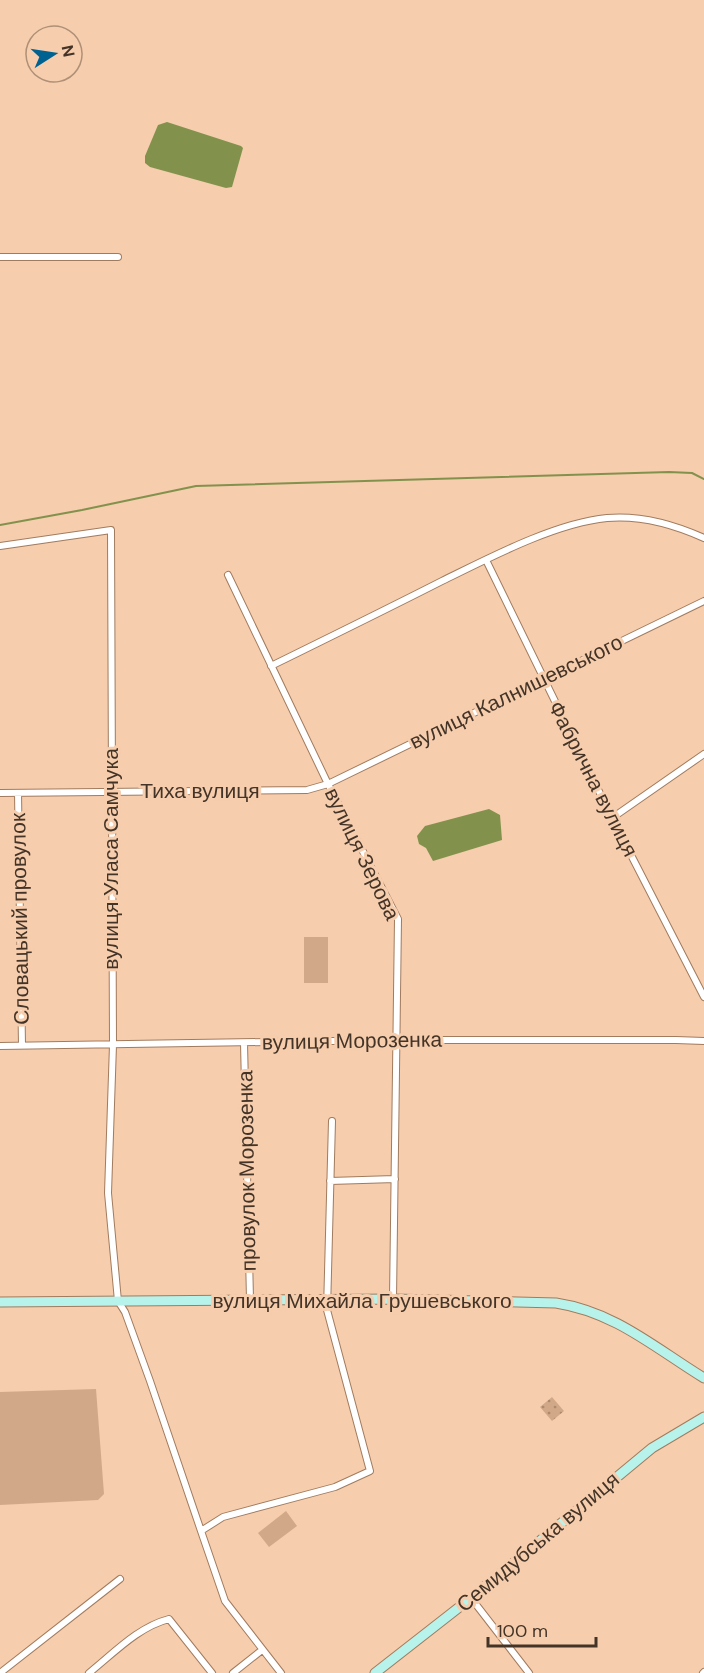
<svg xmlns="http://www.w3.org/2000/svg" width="704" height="1673" font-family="'DM Sans',sans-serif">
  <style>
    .park { fill: url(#park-dots) }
    .pitch { fill: #d2a988 }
    .water { fill: #82924c }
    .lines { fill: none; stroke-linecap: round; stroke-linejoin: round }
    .stream { stroke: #82924c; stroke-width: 2 }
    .street-casing { stroke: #a17b5e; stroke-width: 8 }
    .secondary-casing { stroke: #a17b5e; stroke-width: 11 }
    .street { stroke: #fff; stroke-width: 6 }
    .secondary { stroke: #b8f3eb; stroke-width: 9 }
    .labels { text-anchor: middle; stroke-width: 6; stroke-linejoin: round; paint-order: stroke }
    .street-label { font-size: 21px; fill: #443427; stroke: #f6cdad }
  </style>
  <defs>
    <pattern id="park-dots" width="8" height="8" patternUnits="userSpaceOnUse" patternTransform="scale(1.5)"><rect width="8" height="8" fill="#d2a988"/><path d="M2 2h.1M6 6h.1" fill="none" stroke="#ac8a6f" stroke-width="1.8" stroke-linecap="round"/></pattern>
  </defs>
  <rect width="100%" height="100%" fill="#f6cdad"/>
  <path class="park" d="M552,1397l12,14 -12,10 -12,-14z"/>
  <path class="pitch" d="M304,937h24v46h-24z
    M96,1389l8,105 -6,6 -98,5v-113z
    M286,1511l11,15 -28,21 -11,-14z"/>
  <path class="water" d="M167,122l74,24 2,2 -11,39 -6,1 -76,-21 -5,-4v-7l13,-31z
    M489,809l11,6 2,25 -69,21 -7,-13 -7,-4 -2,-8 8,-10z"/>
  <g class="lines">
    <path class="stream" d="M0,525l82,-15 114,-24 473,-14 23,1 12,6"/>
    <defs>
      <path id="street" d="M0,257h118
        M0,546l111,-16 2,515 -5,148 10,108 7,11 25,69 51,150 22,-14 112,-30 35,-16 -43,-161 5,-189
        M486,560l126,258 92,179
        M228,575l100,209 70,135 -5,380
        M271,666c57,-28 114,-56 171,-85 47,-23 113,-58 165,-63 34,-3 66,6 97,20
        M0,793l307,-3 21,-6 376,-183
        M18,793l4,252
        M612,818l92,-64
        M244,1043l6,256
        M0,1046l396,-6h280l28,1
        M330,1181l65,-2
        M201,1531l24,70 56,72
        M471,1598l58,75
        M0,1673l120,-94
        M89,1673c25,-20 49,-46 80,-54l43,54
        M233,1673l29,-23
        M703,1673l1,-1"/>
      <path id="secondary" d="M0,1302l393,-3 163,4c59,9 99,45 148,75
        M375,1673l96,-75 181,-150 52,-31"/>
    </defs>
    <use href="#street" class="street-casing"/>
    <use href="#secondary" class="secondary-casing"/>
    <use href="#street" class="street"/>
    <use href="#secondary" class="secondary"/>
  </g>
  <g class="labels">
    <g class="street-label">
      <text transform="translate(516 692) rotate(-26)" y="7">вулиця Калнишевського</text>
      <text transform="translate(593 779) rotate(63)" y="7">Фабрична вулиця</text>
      <text x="200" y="798">Тиха вулиця</text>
      <text transform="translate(362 854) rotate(64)" y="7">вулиця Зерова</text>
      <text transform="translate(111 859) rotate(-90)" y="7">вулиця Уласа Самчука</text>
      <text transform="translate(20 919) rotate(-91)" y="7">Словацький провулок</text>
      <text transform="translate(352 1041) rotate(-1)" y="7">вулиця Морозенка</text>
      <text transform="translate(247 1171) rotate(-91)" y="7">провулок Морозенка</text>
      <text x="362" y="1308">вулиця Михайла Грушевського</text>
      <text transform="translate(538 1542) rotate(-40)" y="7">Семидубська вулиця</text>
    </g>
  </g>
  <g transform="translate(54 54) rotate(78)"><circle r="28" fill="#f6cdad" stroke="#af9077" stroke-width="1.5"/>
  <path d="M0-4.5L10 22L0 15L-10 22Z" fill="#006291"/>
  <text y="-9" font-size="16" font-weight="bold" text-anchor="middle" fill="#443427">N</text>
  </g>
  <path d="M488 1637v9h108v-9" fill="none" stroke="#443427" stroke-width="3"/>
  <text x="497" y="1637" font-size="18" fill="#443427" stroke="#f6cdad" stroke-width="4.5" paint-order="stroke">100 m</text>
</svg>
